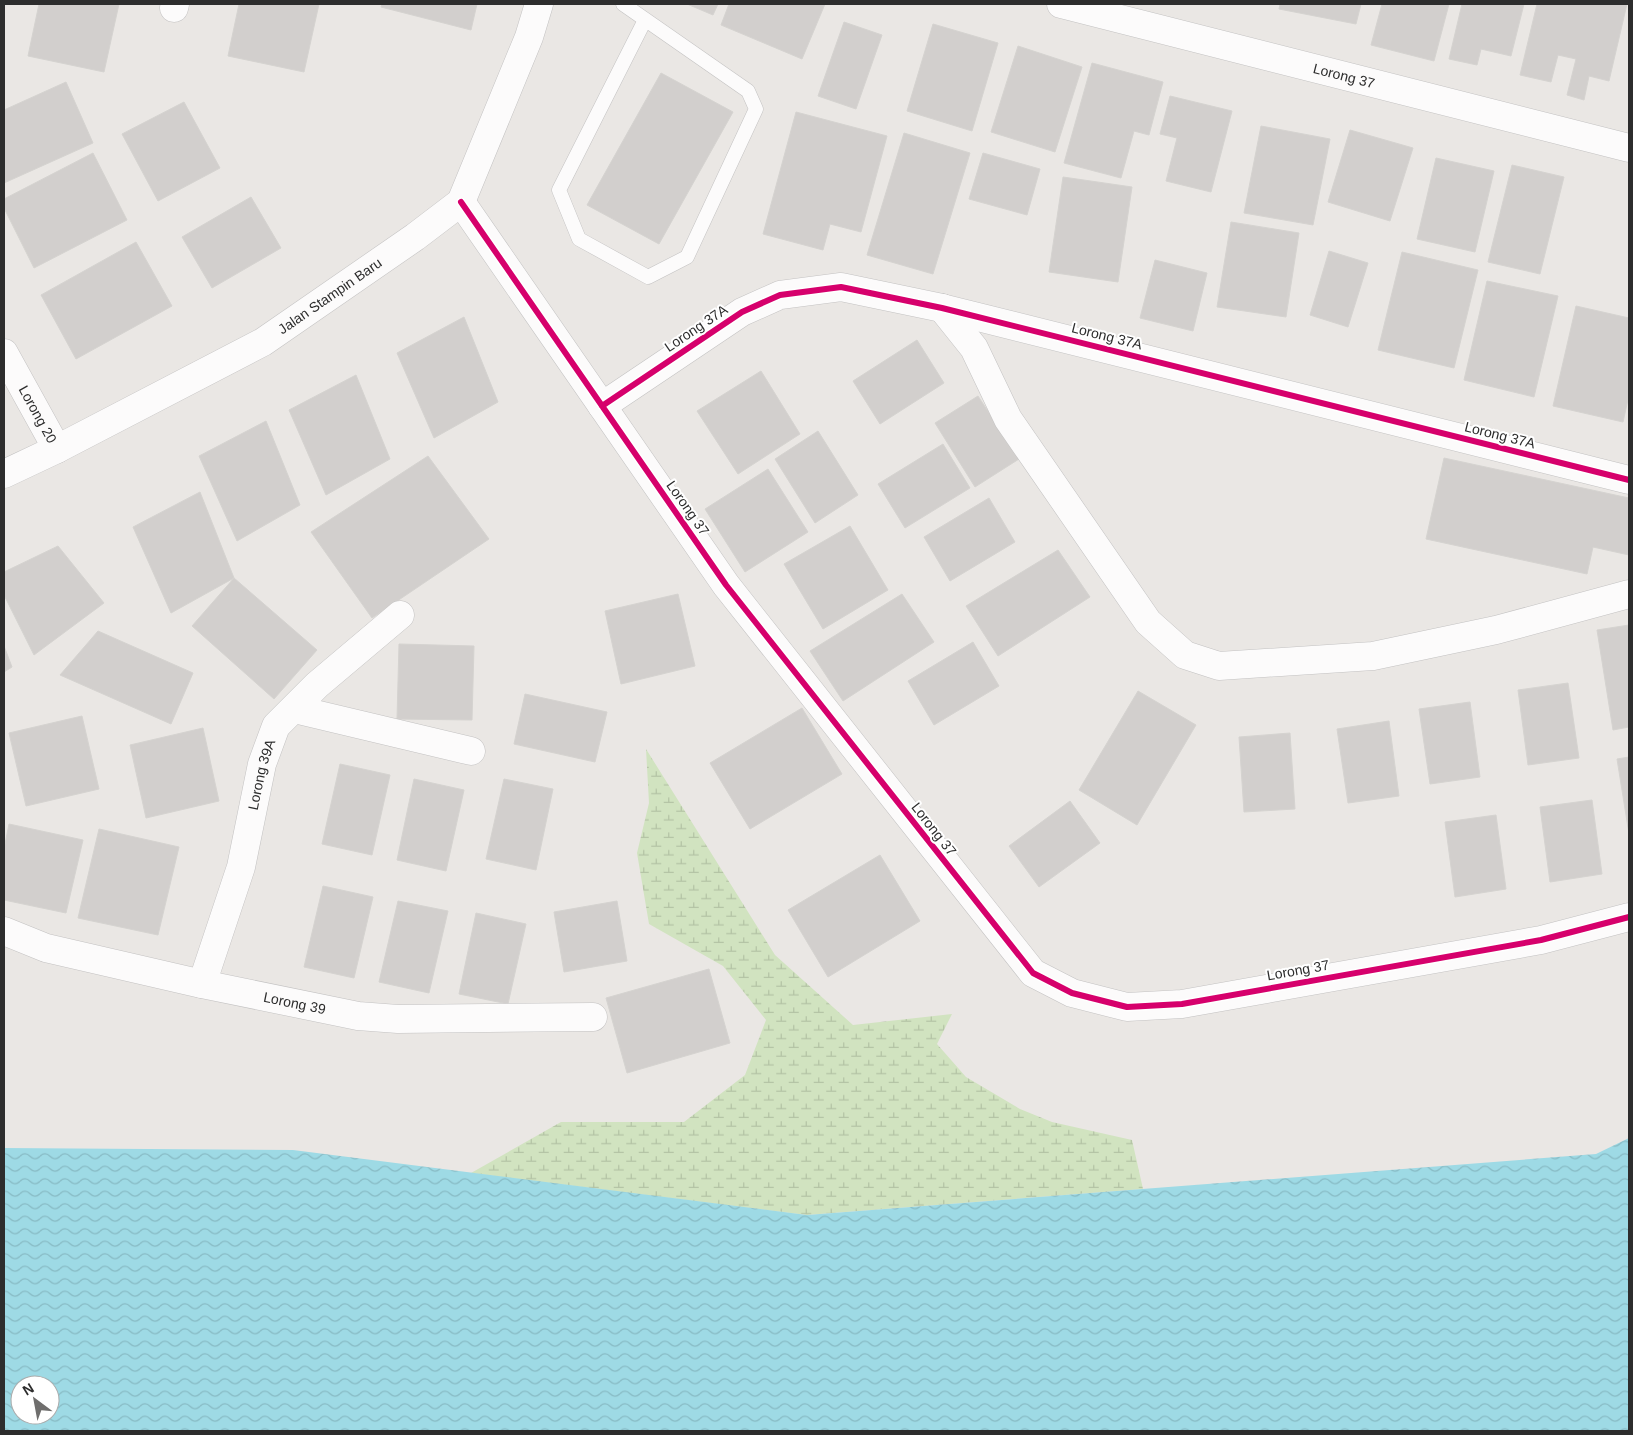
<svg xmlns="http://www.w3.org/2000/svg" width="1633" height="1435" font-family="Arial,sans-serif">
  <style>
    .wetland { fill: url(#wetland-marsh) }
    .water { fill: url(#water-waves); fill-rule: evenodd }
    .building { fill: #d2cfcd; stroke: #d5d3d0 }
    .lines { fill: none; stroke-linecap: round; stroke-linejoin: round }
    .lane-casing { stroke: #c3c2c2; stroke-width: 15 }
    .street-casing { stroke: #c3c2c2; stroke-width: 29 }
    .secondary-casing { stroke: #c3c2c2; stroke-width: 29 }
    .lane { stroke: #fcfbfb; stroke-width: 14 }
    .street { stroke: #fcfbfb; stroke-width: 28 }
    .secondary { stroke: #fcfbfb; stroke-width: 28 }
    .cycleway-casing { stroke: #fff; stroke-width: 9 }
    .cycleway { stroke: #d6006c; stroke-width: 6 }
    .labels { text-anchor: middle; stroke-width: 4; stroke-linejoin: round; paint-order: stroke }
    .street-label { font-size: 14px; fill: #2d2d2d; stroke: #fff }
  </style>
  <defs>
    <pattern id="wetland-marsh" width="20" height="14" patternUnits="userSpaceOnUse" patternTransform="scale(1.25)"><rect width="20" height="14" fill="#d1e3c0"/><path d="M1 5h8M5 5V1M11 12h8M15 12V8" fill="none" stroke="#b4c3a5"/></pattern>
    <pattern id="water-waves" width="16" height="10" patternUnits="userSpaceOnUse" patternTransform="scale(1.25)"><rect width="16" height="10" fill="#9edae5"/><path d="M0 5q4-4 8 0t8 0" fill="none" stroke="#88bbc5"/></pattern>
  </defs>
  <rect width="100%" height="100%" fill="#eae7e4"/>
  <path class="wetland" d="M646,749l129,206 78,70 99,-11 -15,30 29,33 54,32 32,13 80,18 11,49 -336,26 -336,-42 90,-51h123l61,-47 21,-55 -43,-54 -74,-42 -12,-71 12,-50z"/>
  <path class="water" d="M1629,1138v293h-1625v-283l289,2 514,65 789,-61zM20,1385h30v30h-30z"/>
  <path class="building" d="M39,4h80l-15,68 -76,-16z
    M239,4h80l-15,68 -76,-16z
    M382,4h95l-6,26 -90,-23z
    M687,4h31l-5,11z
    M729,4h96l-23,55 -81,-34z
    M1280,4h81l-5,20 -77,-15z
    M1382,4h67l-15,57 -63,-16z
    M1462,4h62l-13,52 -30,-7 -4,16 -28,-6z
    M1537,4h90l-18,77 -20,-5 -5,24 -17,-5 9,-36 -18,-4 -7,27 -31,-7z
    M844,22l38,13 -26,74 -38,-13z
    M933,24l65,19 -26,88 -65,-20z
    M1018,46l64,21 -27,85 -64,-20z
    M1092,63l71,19 -14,53 -15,-4 -13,47 -57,-15z
    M661,73l72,39 -74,132 -72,-39z
    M66,82l27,61 -89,40v-73z
    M1170,96l62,15 -21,81 -45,-11 11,-43 -17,-4z
    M184,102l36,66 -62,33 -36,-67z
    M796,112l91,24 -26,96 -31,-8 -7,26 -60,-16z
    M1261,126l69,13 -17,86 -69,-12z
    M1350,130l63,18 -23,73 -62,-19z
    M904,133l66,20 -37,121 -66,-19z
    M93,153l34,67 -93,48 -30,-60v-9z
    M983,153l57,16 -13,46 -58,-16z
    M1436,158l58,13 -19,81 -58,-13z
    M1512,165l52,12 -24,97 -52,-12z
    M1063,177l69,10 -14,95 -69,-10z
    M251,197l30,51 -69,40 -30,-51z
    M1231,222l68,11 -13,84 -69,-10z
    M136,242l36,64 -96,53 -35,-64z
    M1329,251l39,12 -20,64 -38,-12z
    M1402,252l76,18 -24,98 -76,-18z
    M1155,260l52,13 -14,58 -53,-13z
    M1487,281l71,15 -24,101 -70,-17z
    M1576,306l53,12v77l-6,27 -70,-16z
    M464,317l34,85 -64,36 -37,-85z
    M917,340l27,43 -64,41 -27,-43z
    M761,371l39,63 -62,40 -41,-63z
    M356,375l34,84 -64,36 -37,-85z
    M978,396l41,63 -44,28 -40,-64z
    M266,421l34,84 -63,36 -38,-85z
    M818,431l40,64 -43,28 -40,-64z
    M943,444l27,44 -65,40 -27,-44z
    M428,456l61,83 -117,79 -61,-86z
    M1444,458l185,40v57l-36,-8 -6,27 -161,-35z
    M768,469l40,63 -63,40 -40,-63z
    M200,492l34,86 -63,35 -38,-86z
    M989,498l26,44 -65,39 -26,-44z
    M850,526l38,64 -65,39 -39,-65z
    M58,546l46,57 -70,52 -30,-60v-23z
    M1058,550l32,47 -92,59 -32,-50z
    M234,578l83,72 -43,49 -82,-73z
    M678,594l17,72 -74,18 -16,-73z
    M902,594l32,48 -91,59 -33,-50z
    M1629,625v102l-16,3 -16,-100z
    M98,631l95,42 -22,51 -111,-49z
    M973,642l26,44 -65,39 -26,-44z
    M399,644l75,2 -2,74 -75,-1z
    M4,646l8,21 -8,5z
    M1568,683l11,75 -51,7 -10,-75z
    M1138,691l58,34 -59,100 -58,-35z
    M525,694l82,18 -12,50 -81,-18z
    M1470,702l10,75 -50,7 -11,-75z
    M802,708l40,66 -92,55 -40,-66z
    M82,716l17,73 -73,17 -17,-73z
    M1389,721l10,75 -51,7 -11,-74z
    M203,728l16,73 -73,17 -16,-73z
    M1290,733l5,76 -51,3 -5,-75z
    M1629,757v77l-12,-75z
    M340,764l50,11 -18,80 -50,-11z
    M414,779l50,11 -18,81 -49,-11z
    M504,779l49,10 -17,81 -50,-11z
    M1592,800l10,74 -52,8 -10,-75z
    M1070,801l30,42 -61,44 -30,-41z
    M1496,815l10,74 -51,8 -10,-75z
    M9,824l74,16 -17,73 -62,-13v-51z
    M99,829l80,18 -21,88 -80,-17z
    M880,855l40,66 -92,56 -40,-67z
    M323,886l50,11 -19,81 -50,-11z
    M398,901l50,10 -19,82 -50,-11z
    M617,901l10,60 -63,11 -10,-60z
    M476,913l50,11 -18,80 -49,-10z
    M709,969l21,74 -103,30 -21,-75z"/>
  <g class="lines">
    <defs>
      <path id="lane" d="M623,4l125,87 8,18 -69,148 -39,20 -69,-38 -20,-49 86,-170"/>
      <g id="street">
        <path id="s1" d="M1061,4l568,144"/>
        <path d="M174,8l1,-4"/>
        <path d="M461,202l265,383 307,388 39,20 55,14 55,-3 359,-64 88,-23"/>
        <path d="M942,308l32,40 34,71 140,203 37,33 34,11 154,-10 123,-26 133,-36"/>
        <path id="s2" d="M4,353l53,96"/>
        <path d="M602,406l140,-94 38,-17 61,-8 101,21 687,172"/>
        <path d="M294,709l177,42"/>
        <path id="s3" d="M4,931l42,17 156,36 156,32 40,3 195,-2"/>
        <path id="s4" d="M202,984l39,-117 21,-103 14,-38 41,-41 83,-70"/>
      </g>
      <g id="secondary">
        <path id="s5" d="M4,474l53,-25 206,-107 152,-105 46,-35 68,-165 10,-33"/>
      </g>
    </defs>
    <use href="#lane" class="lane-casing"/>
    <use href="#street" class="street-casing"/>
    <use href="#secondary" class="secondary-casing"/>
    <use href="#lane" class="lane"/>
    <use href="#street" class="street"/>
    <use href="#secondary" class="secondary"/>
    <defs>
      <path id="cycleway" d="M461,202l265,383 307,388 39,20 55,14 55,-3 359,-64 88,-23
        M602,406l140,-94 38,-17 61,-8 101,21 687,172"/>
    </defs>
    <use href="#cycleway" class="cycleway-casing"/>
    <use href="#cycleway" class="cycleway"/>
  </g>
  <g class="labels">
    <g class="street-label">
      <text dy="5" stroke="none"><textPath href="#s1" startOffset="292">Lorong 37</textPath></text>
      <text dy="5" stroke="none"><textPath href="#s5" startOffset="372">Jalan Stampin Baru</textPath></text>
      <text transform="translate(696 328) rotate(-34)" y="5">Lorong 37A</text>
      <text transform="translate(1107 336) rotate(14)" y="5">Lorong 37A</text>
      <text dy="5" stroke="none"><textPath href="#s2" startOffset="70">Lorong 20</textPath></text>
      <text transform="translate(1500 435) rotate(14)" y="5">Lorong 37A</text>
      <text transform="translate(688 508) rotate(55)" y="5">Lorong 37</text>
      <text dy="5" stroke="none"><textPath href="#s4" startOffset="218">Lorong 39A</textPath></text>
      <text transform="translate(934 829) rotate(52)" y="5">Lorong 37</text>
      <text transform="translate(1298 970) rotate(-10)" y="5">Lorong 37</text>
      <text dy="5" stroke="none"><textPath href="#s3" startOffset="300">Lorong 39</textPath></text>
    </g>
  </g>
  <rect width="1633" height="1435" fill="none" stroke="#2d2d2d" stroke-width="10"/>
  <g transform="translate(35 1400) rotate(328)"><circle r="24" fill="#ffffff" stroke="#ababab"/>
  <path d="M0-4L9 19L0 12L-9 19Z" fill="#6f6e6d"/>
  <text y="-8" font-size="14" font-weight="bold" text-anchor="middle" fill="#2d2d2d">N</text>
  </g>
</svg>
